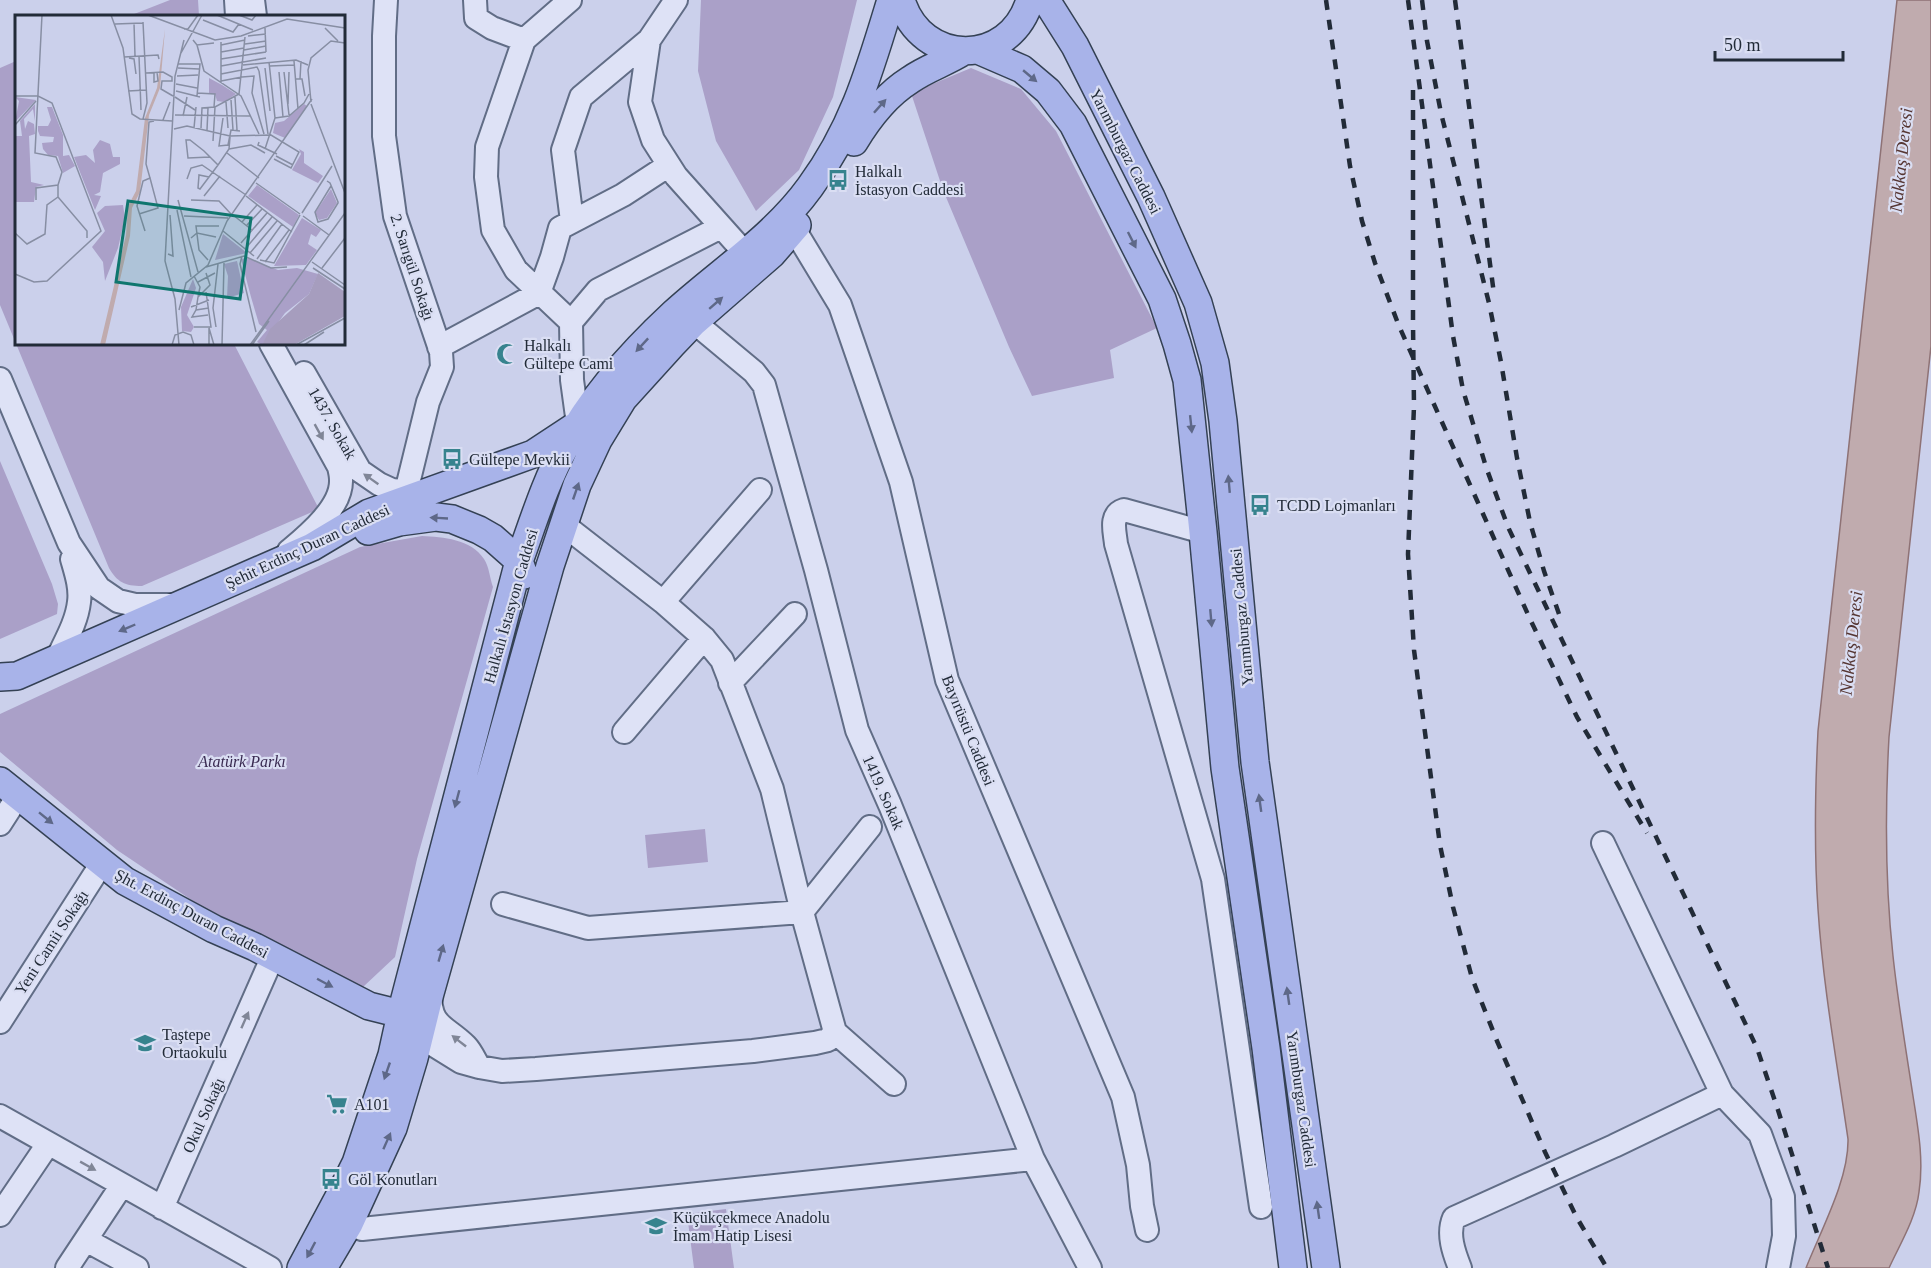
<svg xmlns="http://www.w3.org/2000/svg" width="1931" height="1268" font-family="Georgia,serif">
  <style>
    .green { fill: #aaa0c8 }
    .water { fill: #c0abae; stroke: #8e7275; stroke-width: 1.5 }
    .lines { fill: none; stroke-linecap: round; stroke-linejoin: round }
    .minor-casing { stroke: #616d86; stroke-width: 26 }
    .major-casing { stroke: #344154; stroke-width: 30 }
    .minor { stroke: #dee2f6; stroke-width: 22 }
    .major { stroke: #a8b3e9; stroke-width: 27 }
    .rail { stroke: #222b38; stroke-width: 4.5; stroke-dasharray: 10 10; stroke-linecap: butt }
    .oneway { fill: #5e6888 }
    .oneway2 { fill: #808697 }
    .labels { text-anchor: middle; stroke-width: 4.5; stroke-linejoin: round; paint-order: stroke }
    .street-label { font-size: 16px; fill: #222b38; stroke: #dadef3 }
    .poi-label { font-size: 16px; fill: #222b38; stroke: #dadef3; text-anchor: start }
    .park-label { font-size: 16px; font-style: italic; fill: #3a2b52; stroke: #dadef3 }
    .water-label { font-size: 18px; font-style: italic; fill: #563633; stroke: #dadef3 }
    .inset-road { fill: none; stroke: #878ea3; stroke-width: 1.5 }
    .view { fill: #0f766e; fill-opacity: 0.15; stroke: #0f766e; stroke-width: 3 }
    .inset-edge { fill: none; stroke: #222b38; stroke-width: 3 }
  </style>
  <rect width="100%" height="100%" fill="#cbd0eb"/>
  <path class="green" d="M170,0h28l1,16h-70z
    M701,0h156l-24,97 -34,73 -43,41 -40,-70 -18,-70z
    M16,61v283h218l85,165 -177,77c-17,0 -25,-4 -33,-18l-109,-263v-237z
    M971,68l50,21 35,42 101,197 -47,22 4,28 -82,18 -23,-49 -66,-157 -32,-97z
    M0,461l52,123 6,20 -1,10 -57,25z
    M422,536c21,1 49,3 62,23 5,7 6,20 9,28l-76,272 -22,98 -32,30 -164,-82 -82,-55 -117,-98v-38l360,-167z
    M705,829l3,33 -60,6 -3,-33z
    M726,1209l8,59h-40l-7,-54z"/>
  <path class="water" d="M1897,0h34v346l-42,391c-4,73 -4,146 4,219 5,47 13,94 20,140 5,32 11,64 6,96 -3,26 -19,52 -30,76h-83c15,-38 43,-89 42,-129 -11,-76 -25,-153 -30,-230 -4,-59 -3,-118 0,-178z"/>
  <g class="lines">
    <defs>
      <path id="minor" d="M236,0l1,16
        M253,0l2,16
        M386,0l-2,36v100l11,80 46,136 1,15 -14,35 -22,90
        M475,0l1,18 16,10 32,12
        M570,0l-46,40 -37,107 -1,30 7,53 23,40 55,52
        M676,0l-27,40 -9,62 13,38 23,36 68,76
        M572,221l-9,-71 18,-53 68,-57
        M794,229l46,76 61,177 46,198 176,417 15,68 4,41 5,24
        M694,322l60,50 10,13 52,185 41,160 33,75 143,354 57,109
        M271,344l68,123c1,4 2,9 2,13 1,27 -33,55 -52,71
        M439,347l100,-54 13,-36 8,-29 63,-33 46,-30
        M304,373l56,98 19,13 13,6 27,3
        M0,379l69,164 30,45 19,13 17,4h41
        M578,424l-6,-44 -1,-58 27,-32 123,-63
        M1203,532l-79,-22c-15,5 -9,22 -8,34l97,335 48,328
        M663,602l97,-112
        M58,657c8,-17 19,-36 21,-55 2,-14 -3,-29 -7,-43
        M730,683l65,-69
        M624,732l80,-94
        M0,824l18,-28
        M1603,843l119,251 38,40 23,63 1,39 -6,32
        M503,904l85,24 214,-16 68,-85
        M0,1022l102,-159
        M835,1032l59,52
        M419,1036l42,26 18,5c-4,-7 -8,-16 -13,-21 -21,-21 -36,-18 -36,-53
        M479,1067l23,4 34,-2 217,-18 62,-8 13,-3 7,-8 -33,-120 -30,-123 -50,-129 -18,-22 -41,-36 -99,-77
        M0,1116l270,152
        M162,1208l111,-252
        M0,1215l48,-71
        M349,1224l13,5 671,-70
        M86,1240l51,28
        M67,1268l55,-83
        M1460,1268c-6,-15 -13,-34 -6,-50l160,-72 108,-52"/>
      <path id="major" d="M901,0c20,67 109,68 129,0
        M1046,0l29,46 76,151 47,106 17,60 8,58 32,341 71,506
        M978,50l44,19 26,22 25,33 89,175 15,45 10,36 16,152 22,236 41,280 27,220
        M854,142c15,-25 32,-47 56,-62 17,-12 37,-18 54,-29
        M368,531l31,-9 37,-5 16,2 27,11 14,8 26,23 5,14
        M0,677l17,-1 295,-129 57,-34 164,-59 41,-27
        M0,781l125,100 89,48 41,18 114,59 32,8
        M301,1268l39,-73 16,-32 36,-108 9,-41 118,-453c14,-38 26,-79 46,-114 27,-51 67,-95 109,-134 45,-41 100,-76 136,-126 44,-60 60,-118 81,-187
        M323,1268l26,-44 44,-96 21,-70 16,-65 120,-427 27,-81 21,-45 25,-41 49,-54 22,-23 78,-68 25,-29"/>
    </defs>
    <use href="#minor" class="minor-casing"/>
    <use href="#major" class="major-casing"/>
    <use href="#minor" class="minor"/>
    <use href="#major" class="major"/>
    <path class="rail" d="M1326,0l24,166 12,55 13,42 24,63 131,293 47,98 70,116
      M1408,0l45,336 10,54 23,77 22,60 249,521 21,62 50,158
      M1422,0l5,41 14,72 48,190 12,59 16,96 13,64 14,49 15,43
      M1455,0l39,294
      M1413,90v233l1,83 -6,148 6,96 26,195 13,62 19,71 25,63 48,111 32,66 30,50"/>
  </g>
  <defs><path id="oneway-solid" d="M-6-.8H1V-3.2L6.5 0L1 3.2V.8H-6Z" transform="scale(1.5)"/></defs>
  <g class="oneway">
    <use href="#oneway-solid" transform="translate(1030 76) rotate(40)"/>
    <use href="#oneway-solid" transform="translate(880 106) rotate(-48)"/>
    <use href="#oneway-solid" transform="translate(1132 240) rotate(63)"/>
    <use href="#oneway-solid" transform="translate(716 303) rotate(-41)"/>
    <use href="#oneway-solid" transform="translate(642 345) rotate(133)"/>
    <use href="#oneway-solid" transform="translate(1191 424) rotate(84)"/>
    <use href="#oneway-solid" transform="translate(1229 484) rotate(-95)"/>
    <use href="#oneway-solid" transform="translate(576 491) rotate(-71)"/>
    <use href="#oneway-solid" transform="translate(439 518) rotate(-177)"/>
    <use href="#oneway-solid" transform="translate(1211 618) rotate(85)"/>
    <use href="#oneway-solid" transform="translate(127 628) rotate(157)"/>
    <use href="#oneway-solid" transform="translate(457 799) rotate(105)"/>
    <use href="#oneway-solid" transform="translate(1260 803) rotate(-98)"/>
    <use href="#oneway-solid" transform="translate(46 818) rotate(39)"/>
    <use href="#oneway-solid" transform="translate(441 953) rotate(-74)"/>
    <use href="#oneway-solid" transform="translate(325 983) rotate(28)"/>
    <use href="#oneway-solid" transform="translate(1288 996) rotate(-98)"/>
    <use href="#oneway-solid" transform="translate(387 1071) rotate(109)"/>
    <use href="#oneway-solid" transform="translate(387 1141) rotate(-66)"/>
    <use href="#oneway-solid" transform="translate(1318 1210) rotate(-98)"/>
    <use href="#oneway-solid" transform="translate(311 1250) rotate(118)"/>
  </g>
  <g class="oneway2">
    <use href="#oneway-solid" transform="translate(319 432) rotate(61)"/>
    <use href="#oneway-solid" transform="translate(371 479) rotate(-145)"/>
    <use href="#oneway-solid" transform="translate(245 1020) rotate(-66)"/>
    <use href="#oneway-solid" transform="translate(459 1041) rotate(-142)"/>
    <use href="#oneway-solid" transform="translate(88 1166) rotate(29)"/>
  </g>
  <defs>
    <symbol id="bus-bare" viewBox="-9 -9 18 18"><path d="M-5-6H5V4H4V6H2V4H-2V6H-4V4H-5ZM-3.5-4V0h7V-4ZM-3.5 1.2v1.5H-2V1.2ZM2 1.2v1.5H3.5V1.2Z" fill="#37838e" stroke="#dadef3" stroke-width="2.5" paint-order="stroke"/></symbol>
    <symbol id="mosque-bare" viewBox="-9 -9 18 18"><path d="M3.5-4.9A6 6 0 1 0 3.5 4.9A5 5 0 1 1 3.5-4.9Z" fill="#37838e" stroke="#dadef3" stroke-width="2.5" paint-order="stroke"/></symbol>
    <symbol id="school-bare" viewBox="-9 -9 18 18"><path d="M0-5L7-2L0 1L-7-2ZM-4 1L0 2.5L4 1V4Q0 6-4 4Z" fill="#37838e" stroke="#dadef3" stroke-width="2.5" paint-order="stroke"/></symbol>
    <symbol id="supermarket-bare" viewBox="-9 -9 18 18"><path d="M-6-5.5h2.5l.6 2H6L4.5 2H-2.5L-4.4-4H-6ZM-1.5 3.2a1.3 1.3 0 1 0 .1 0ZM3 3.2a1.3 1.3 0 1 0 .1 0Z" fill="#37838e" stroke="#dadef3" stroke-width="2.5" paint-order="stroke"/></symbol>
  </defs>
  <g fill-rule="evenodd">
    <use href="#bus-bare" x="823" y="165" width="30" height="30"/>
    <use href="#mosque-bare" x="492" y="339" width="30" height="30"/>
    <use href="#bus-bare" x="437" y="444" width="30" height="30"/>
    <use href="#bus-bare" x="1245" y="490" width="30" height="30"/>
    <use href="#school-bare" x="130" y="1028" width="30" height="30"/>
    <use href="#supermarket-bare" x="322" y="1089" width="30" height="30"/>
    <use href="#bus-bare" x="316" y="1164" width="30" height="30"/>
    <use href="#school-bare" x="641" y="1211" width="30" height="30"/>
  </g>
  <g class="labels">
    <g class="street-label">
      <text transform="translate(1126 151) rotate(63)" y="6">Yarımburgaz Caddesi</text>
      <text transform="translate(413 267) rotate(72)" y="6">2. Sarıgül Sokağı</text>
      <text transform="translate(333 423) rotate(60)" y="6">1437. Sokak</text>
      <text transform="translate(307 546) rotate(-25)" y="6">Şehit Erdinç Duran Caddesi</text>
      <text transform="translate(510 606) rotate(-74)" y="6">Halkalı İstasyon Caddesi</text>
      <text transform="translate(1241 617) rotate(-95)" y="6">Yarımburgaz Caddesi</text>
      <text transform="translate(969 730) rotate(68)" y="6">Bayırüstü Caddesi</text>
      <text transform="translate(884 792) rotate(66)" y="6">1419. Sokak</text>
      <text transform="translate(192 913) rotate(28)" y="6">Şht. Erdinç Duran Caddesi</text>
      <text transform="translate(51 942) rotate(-57)" y="6">Yeni Camii Sokağı</text>
      <text transform="translate(1302 1099) rotate(82)" y="6">Yarımburgaz Caddesi</text>
      <text transform="translate(203 1115) rotate(-66)" y="6">Okul Sokağı</text>
    </g>
    <g class="poi-label">
      <text x="855" y="177">Halkalı<tspan x="855" dy="18">İstasyon Caddesi</tspan></text>
      <text x="524" y="351">Halkalı<tspan x="524" dy="18">Gültepe Cami</tspan></text>
      <text x="469" y="465">Gültepe Mevkii</text>
      <text x="1277" y="511">TCDD Lojmanları</text>
      <text x="162" y="1040">Taştepe<tspan x="162" dy="18">Ortaokulu</tspan></text>
      <text x="354" y="1110">A101</text>
      <text x="348" y="1185">Göl Konutları</text>
      <text x="673" y="1223">Küçükçekmece Anadolu<tspan x="673" dy="18">İmam Hatip Lisesi</tspan></text>
    </g>
    <g class="park-label">
      <text x="242" y="767">Atatürk Parkı</text>
    </g>
    <g class="water-label">
      <text transform="translate(1901 160) rotate(-84)" y="6">Nakkaş Deresi</text>
      <text transform="translate(1851 643) rotate(-84)" y="6">Nakkaş Deresi</text>
    </g>
  </g>
  <g transform="translate(15 15)">
    <rect width="330" height="330" fill="#cbd0eb"/>
    <path d="M194,63l13,7 14,9 -12,8 -7,-1 -2,-7h-6zM0,82l21,3 -21,22 4,-21zM20,89v17l-2,-12 -9,10 1,10 3,-8 6,3 1,10 -6,2 2,46 13,3 -8,2 -2,15h-19v-66h7l-2,-15zM289,89l3,2 -22,32 -12,-5 2,-10 9,-2zM32,92h5l11,28v21l6,-1 6,11 -12,7 -5,-17 -10,-1 -5,-6 -1,-6 11,-1 1,-5 -14,-1 -2,-5v-5h10l3,-6zM85,125l10,4 3,13h7v7l-17,9 -3,19 -6,3 7,1 -6,14 -21,-53 12,-2 9,8 -2,-13zM284,134l5,3v11l19,13 -5,7 -26,-13 9,-16zM242,170l42,30 -6,12 -45,-31zM316,174l6,14 -10,15 -8,2 -4,-7zM108,190l2,13 -7,30 -13,33 -2,-19 -11,-15 13,-16 -8,-18 8,-7zM287,203l19,12 -5,7 -5,-3 -3,10 9,6 -11,15 -32,1zM208,219l24,19 -32,7zM232,243l31,12 19,-2 21,6 -9,20 -24,19 -23,32 -5,-3 10,-12 -8,-6 -8,-27 -10,-38zM222,246l7,32 -17,5 1,-22 -4,-12zM178,264l3,9 -9,27 7,12 -3,5 -9,-1 -1,-24z" fill="#aaa0c8"/>
    <path d="M303,258l27,19v24l-51,29h-32l8,-16 39,-35z" fill="#a69dbe"/>
    <path d="M150,14l-5,59 -11,27 -9,77 -8,16 -2,28 -25,109h-5l26,-110 2,-29 8,-15 9,-73 12,-30z" fill="#c0abae"/>
    <path class="inset-road" d="M96,0l12,33 9,66 8,5 32,2M133,0l67,25 26,-4 46,-17 58,9M202,0l36,15M224,0l13,5 4,-5M188,5l30,12 6,-8M119,8l1,33M100,9l28,-1M250,13l1,24M310,13l13,13M169,14h4l10,-14M233,21l18,-2M178,25l4,5 17,-2M206,27v41M230,29l21,-3M182,30l7,26 37,25 18,38M206,30l24,-5M229,35l22,-4M206,37l23,-4M166,38l21,-38M124,41l2,54M109,42l34,-2 1,4M114,43l5,1 2,15M206,44l45,-7M279,46l4,48M163,49h22l-3,32M228,50l53,-5 12,5M206,51l45,-8M255,51l24,-1M163,53l21,1M250,53l5,43M244,56l9,63M139,57v10l4,-1 -1,-9M264,57l4,45M269,57l5,43M131,58l17,-1 9,5v4h-10l-1,8 12,7M206,59l36,-7 2,4M162,61l21,-1M227,62l12,-1 -2,17 12,41M280,64h7l3,17M285,64l1,-18M206,66l21,-4M161,69l21,4M113,76l18,-1M161,76l24,6M182,78l18,1 -1,13M0,81h23l14,7 49,128 -54,50 -13,1 -19,-8M160,82l20,13M220,82l2,33M216,85l2,30M211,87l2,26M296,87l-3,-32 3,-12 20,-17 14,2M273,89l1,-32M296,89l34,89M160,100l75,1M168,101l4,-19M208,103l-4,28 9,-1 3,-15 9,1M260,103l14,-2 15,-13 5,-9M128,104l4,-16 -4,-81M148,105l7,-18M0,110l21,-24M179,113l2,-21M186,113l1,-20 13,-1 24,-13 6,-57M159,114l13,-3 43,10 41,-1 28,17 -8,16 -17,-9M192,115l1,-22M198,126l2,-34M244,127l-1,3 19,9M214,134l22,-4 14,8M250,134l10,-31 -6,-56M212,138l32,25M261,141l17,9M195,142l-22,1 -2,-18h4l14,11 14,14M194,162l-10,-2 -1,13 2,1 18,-24 11,-16 1,-12M172,164l4,-11 11,-3 44,30M312,166l3,2 8,19v1l-10,16 -10,3 -3,-10 16,-26M241,168l44,31M43,170v12l29,34v7M189,181l16,-20M231,181l46,36M21,185v-12l22,-3 4,-13 -6,-15 -21,-4 7,-138M163,185l20,72M176,185l28,1 12,13M162,195l14,67M287,198l30,-47M124,199l19,-6 -8,-30M218,200l19,15M169,201l44,2M288,201l26,19M227,207l15,-17M232,210l15,-16M130,216l-8,-25 6,-25 7,-3 -4,-14 3,-42 5,-1M208,216l31,25M0,218l12,11 18,-10 2,-29 11,-8M176,223l6,-5 19,4M226,228l26,-30M231,233l26,-31M235,238l27,-32M153,239l5,2 -3,-41M227,241l-2,8 16,68M242,244l25,-35M193,245l-9,-10 -3,-24h23M245,245l14,3 26,-48M250,247l24,-32M297,247l33,23M191,252l38,-11 27,12 16,-1M298,253l32,21M307,253l23,-30M179,261l6,11 -2,10M183,267l17,-9M176,292l18,-7M164,295l7,-27 22,-18 19,-44 85,-122M181,295l2,-13 12,-12 -4,-12M193,300l-16,2 4,-7 13,-2M179,312h17l-5,-35M201,312l-3,-19 5,-44M157,330l3,-10 8,-3 8,3 3,10M164,330l-4,-46 -10,-38 10,-185 9,-36M194,330v-17l5,17M207,330l2,-82M235,330l95,-132M237,330l17,-24M281,330l49,-27M289,330l20,-13"/>
    <path class="view" d="M113,186l123,17 -11,81 -124,-17z"/>
    <rect width="330" height="330" class="inset-edge"/>
  </g>
  <path d="M1715 51v9h128v-9" fill="none" stroke="#222b38" stroke-width="3"/>
  <text x="1724" y="51" font-size="18" fill="#222b38" stroke="#dadef3" stroke-width="4.5" paint-order="stroke">50 m</text>
</svg>
